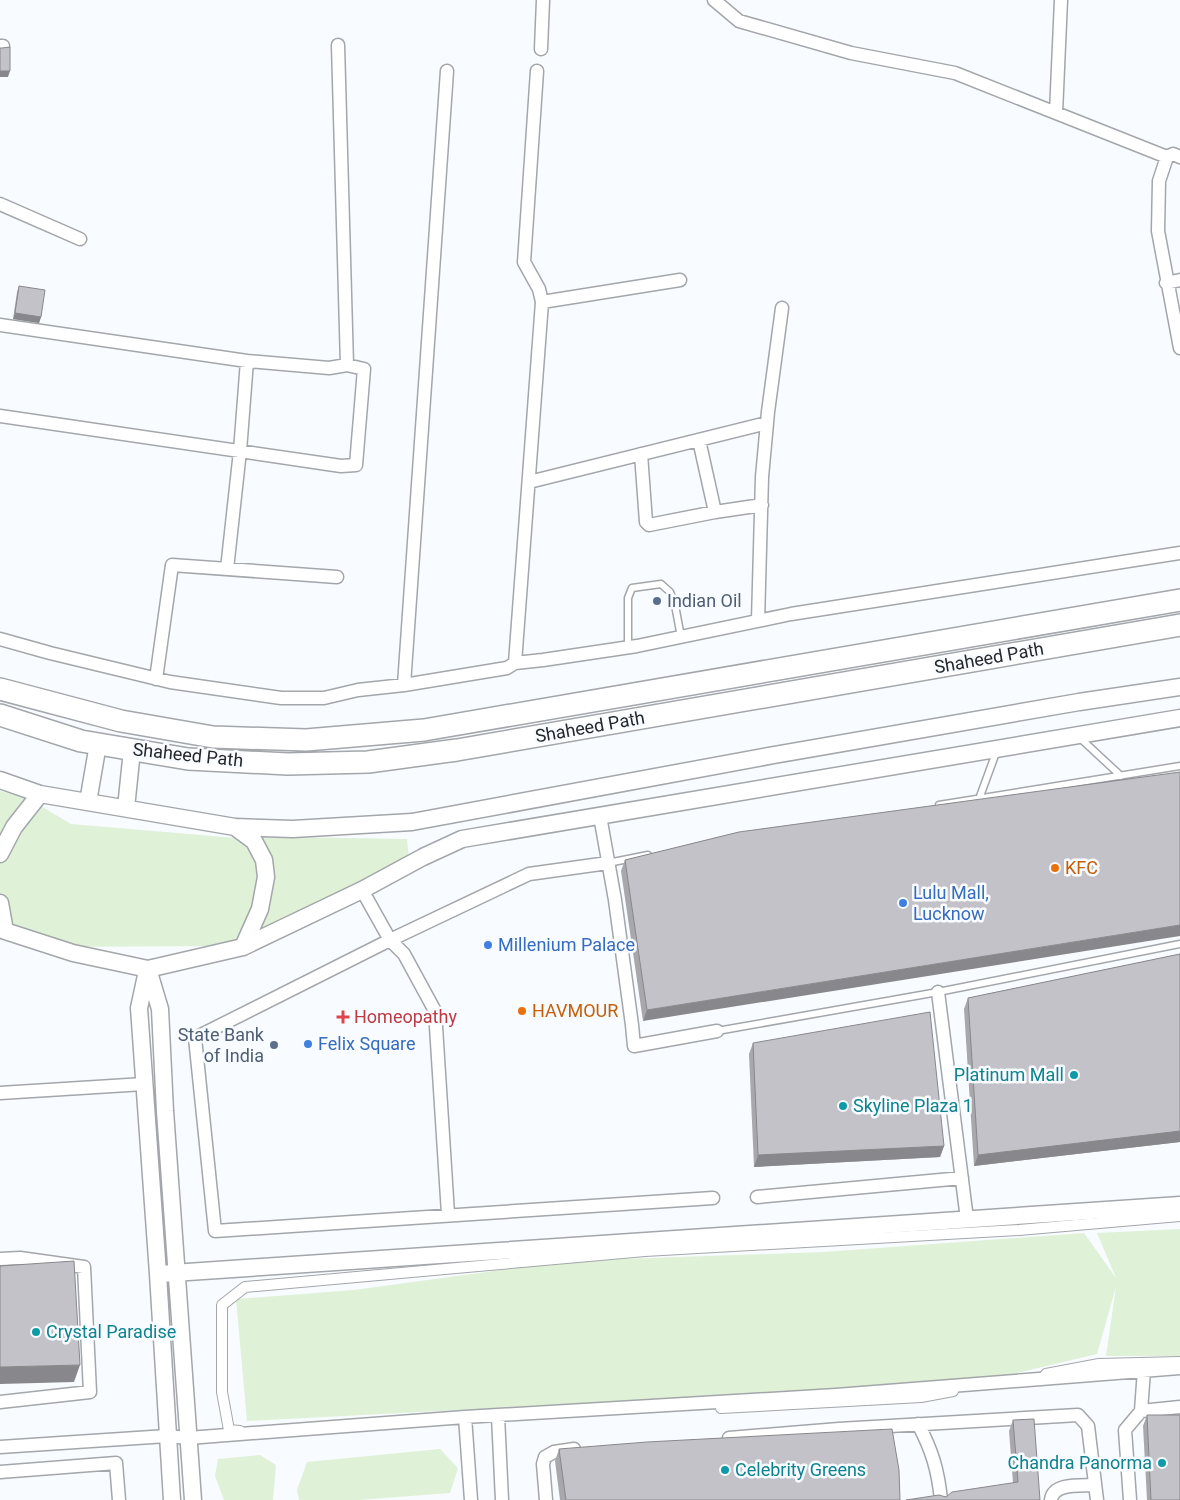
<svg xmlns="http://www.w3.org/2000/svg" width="1180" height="1500" font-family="Roboto,sans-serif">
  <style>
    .green { fill: #dff1d7 }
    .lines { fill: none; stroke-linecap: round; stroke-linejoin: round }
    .service-casing { stroke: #a3a6aa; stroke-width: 9 }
    .pedestrian-casing { stroke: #a3a6aa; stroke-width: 12 }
    .minor-casing { stroke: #a3a6aa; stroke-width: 15 }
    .tertiary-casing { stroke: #a3a6aa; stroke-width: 19 }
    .trunk-casing { stroke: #a3a6aa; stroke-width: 24 }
    .service { stroke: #fff; stroke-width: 6 }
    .pedestrian { stroke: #fff; stroke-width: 10 }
    .minor { stroke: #fff; stroke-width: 12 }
    .tertiary { stroke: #fff; stroke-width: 16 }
    .trunk { stroke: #fff; stroke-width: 21 }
    .wall { fill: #a8a7ac }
    .shaded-wall { fill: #88888c }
    .building { fill: #c3c2c8; stroke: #88888c }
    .service-dot { fill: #5c6f8a; stroke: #f8fbff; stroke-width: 2 }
    .food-dot { fill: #e8710a; stroke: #f8fbff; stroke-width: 2 }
    .shop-dot { fill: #3f7fe0; stroke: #f8fbff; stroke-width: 2 }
    .health-dot { fill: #e0444e; stroke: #f8fbff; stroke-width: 2 }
    .culture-dot { fill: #0f9aa8; stroke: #f8fbff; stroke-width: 2 }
    .labels { text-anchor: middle; stroke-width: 5; stroke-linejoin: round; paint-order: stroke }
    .service-label { font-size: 18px; fill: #4e5e75; stroke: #f8fbff; text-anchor: start }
    .street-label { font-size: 18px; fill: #262729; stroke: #f8fbff }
    .food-label { font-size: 18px; fill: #c56008; stroke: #f8fbff; text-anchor: start }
    .shop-label { font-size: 18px; fill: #366cbe; stroke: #f8fbff; text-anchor: start }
    .health-label { font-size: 18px; fill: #be3a42; stroke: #f8fbff; text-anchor: start }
    .culture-label { font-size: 18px; fill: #0d838f; stroke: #f8fbff; text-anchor: start }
  </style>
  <rect width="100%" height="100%" fill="#f8fbff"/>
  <path class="green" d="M0,791l29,8 42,25 177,15 41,-2 118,2 2,20 -182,87 -183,1 -44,-23z
    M1180,1229v127h-74l10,-69 -19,67 -143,34 -271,10 -436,23 -11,-122 118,-9 213,-29 257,-9 260,-19 32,45 -19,-45z
    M440,1449l18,19 -8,25 -92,7h-59l-2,-10 10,-28z
    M260,1455l16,10 -3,35h-49l-9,-24 3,-17z"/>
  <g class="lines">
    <defs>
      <path id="service" d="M628,647v-49l4,-10 29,-4 9,8 5,13 6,32
        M1080,738l41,38
        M979,799l18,-49
        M939,805l241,-39
        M608,863l40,-8
        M717,1031l221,-39 242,-48"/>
      <path id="pedestrian" d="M1046,1374l53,-10 81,-2
        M721,1408l200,-11 32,-6
        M240,1431l-11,-1 -7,-38v-87l23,-18 400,-36 374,-21 161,-14"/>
      <path id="minor" d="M714,0l25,21 112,32 104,20 212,84
        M0,46h3
        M541,49l2,-49
        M1056,113l5,-113
        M1180,157l-7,-3 -6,3 -8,24 -1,50 22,117
        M0,204l80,35
        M1166,283l14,-3
        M542,302l138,-22
        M0,325l247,36 82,7 18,-3 -9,-320
        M0,416l341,50 15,-1 8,-96 -17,-4
        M699,440l16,72 47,-7
        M641,454l5,68 3,3 66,-13
        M529,482l238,-59
        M227,569l13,-118 7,-90
        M758,621l4,-144 6,-65 14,-104
        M0,639l50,14 120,29 111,16h43l34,-8 46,-5 103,-17 8,-5 28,-3 94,-14 154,-32 389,-61
        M515,663l27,-361 -3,-13 -15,-27 13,-191
        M156,679l16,-114 165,12
        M404,685l43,-614
        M600,816l15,84 17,125 2,21 83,-15
        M608,863l-79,11 -139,66 -195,98 20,193 498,-33
        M362,890l28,50 14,14 31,57 13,203
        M938,992l29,227
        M0,1093l144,-9
        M757,1197l205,-19
        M0,1259l20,-1 64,9 6,125 -90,10
        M1141,1411l39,-4
        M498,1416l4,84
        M465,1417l6,83
        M918,1424c14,26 20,46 23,76
        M729,1438l110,-9 239,-14 10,11 9,74
        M0,1447l167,-11 21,2 277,-21 371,-22 344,-27
        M0,1472l116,-9 3,37
        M546,1500l-3,-36 2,-7 9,-5 20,-3
        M1051,1500c2,-18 31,-14 44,-15
        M1130,1500l-5,-70 16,-19 3,-41"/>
      <path id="tertiary" d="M0,780l40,14 195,33 58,2 119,-7 362,-67 305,-53 101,-15
        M88,802l10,-58
        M126,808l6,-58
        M235,827l19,14 10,19 2,17 -6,32 -17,38
        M0,854l14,-27 26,-33
        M0,903l5,28 68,22 75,16 95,-22 119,-57 61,-33 39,-18 718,-121
        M148,969l12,40 5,102 28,389
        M147,971l-8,37 19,266 14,226
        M158,1274l1022,-69"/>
      <path id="trunk" d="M0,689l121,32 92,16 93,3 118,-10 756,-130
        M0,715l81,26 107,18 100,5 80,-2 89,-12 723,-125"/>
    </defs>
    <use href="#service" class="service-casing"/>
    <use href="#pedestrian" class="pedestrian-casing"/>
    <use href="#minor" class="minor-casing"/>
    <use href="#tertiary" class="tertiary-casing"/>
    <use href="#trunk" class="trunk-casing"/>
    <use href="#service" class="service"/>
    <use href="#pedestrian" class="pedestrian"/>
    <use href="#minor" class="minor"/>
    <use href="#tertiary" class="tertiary"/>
    <use href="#trunk" class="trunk"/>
  </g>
  <path class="wall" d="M19,286l22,31 -2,6 -26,-4 4,-27z
    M739,832l-96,189 -22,-150 4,-11z
    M1180,954v188l-206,24 -10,-157 4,-11z
    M753,1043l191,103 -4,11 -186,10 -5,-113z
    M1147,1415l33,85h-33l-4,-74z
    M1013,1420l27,80 -94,-3 67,-14 -4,-52z
    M559,1449l341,51h-340l-5,-39z"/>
  <path class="shaded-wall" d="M0,71h10l-2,6h-8z
    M15,313l26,4 -2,6 -26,-4z
    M1180,925v11l-537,85 4,-11z
    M1180,1131v11l-206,24 4,-11z
    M944,1146l-4,11 -186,10 4,-12z
    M80,1365l-6,17 -74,2v-17z"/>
  <path class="building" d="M10,47v24h-10v-23h2z
    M19,286l26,4 -4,27 -26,-4z
    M1180,772v153l-533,85 -22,-150 114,-28z
    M1180,954v177l-202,24 -10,-157z
    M930,1012l14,134 -186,9 -5,-112z
    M74,1261l6,104 -80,2v-101z
    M1147,1415h33v85h-29z
    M1034,1419l6,81h-134l33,-5 7,2 6,-5 66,-10 -5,-62z
    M892,1429l7,41 1,30h-334l-7,-51 88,-7z"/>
  <g class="service-dot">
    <circle cx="657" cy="601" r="5"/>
    <circle cx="274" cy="1045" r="5"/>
  </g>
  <g class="food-dot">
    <circle cx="1055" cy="868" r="5"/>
    <circle cx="522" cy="1011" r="5"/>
  </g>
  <g class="shop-dot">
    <circle cx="903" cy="903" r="5"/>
    <circle cx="488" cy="945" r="5"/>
    <circle cx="308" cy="1044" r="5"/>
  </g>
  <path class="health-dot" d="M340.5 1009.5h5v5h5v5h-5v5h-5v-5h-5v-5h5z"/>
  <g class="culture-dot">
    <circle cx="1074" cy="1075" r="5"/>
    <circle cx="843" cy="1106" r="5"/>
    <circle cx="36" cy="1332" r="5"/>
    <circle cx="1162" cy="1463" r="5"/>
    <circle cx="725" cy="1470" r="5"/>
  </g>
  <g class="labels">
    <g class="service-label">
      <text x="667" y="607">Indian Oil</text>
      <text x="264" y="1041" text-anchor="end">State Bank<tspan x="264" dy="21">of India</tspan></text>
    </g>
    <g class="street-label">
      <text transform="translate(989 658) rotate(-10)" y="6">Shaheed Path</text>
      <text transform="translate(590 727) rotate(-10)" y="6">Shaheed Path</text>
      <text transform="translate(188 755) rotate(6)" y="6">Shaheed Path</text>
    </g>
    <g class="food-label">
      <text x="1065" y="874">KFC</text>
      <text x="532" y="1017">HAVMOUR</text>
    </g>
    <g class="shop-label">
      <text x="913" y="899">Lulu Mall,<tspan x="913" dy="21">Lucknow</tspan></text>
      <text x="498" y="951">Millenium Palace</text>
      <text x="318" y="1050">Felix Square</text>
    </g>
    <g class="health-label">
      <text x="354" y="1023">Homeopathy</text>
    </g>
    <g class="culture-label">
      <text x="1064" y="1081" text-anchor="end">Platinum Mall</text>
      <text x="853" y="1112">Skyline Plaza 1</text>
      <text x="46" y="1338">Crystal Paradise</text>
      <text x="1152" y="1469" text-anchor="end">Chandra Panorma</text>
      <text x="735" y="1476">Celebrity Greens</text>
    </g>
  </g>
</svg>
